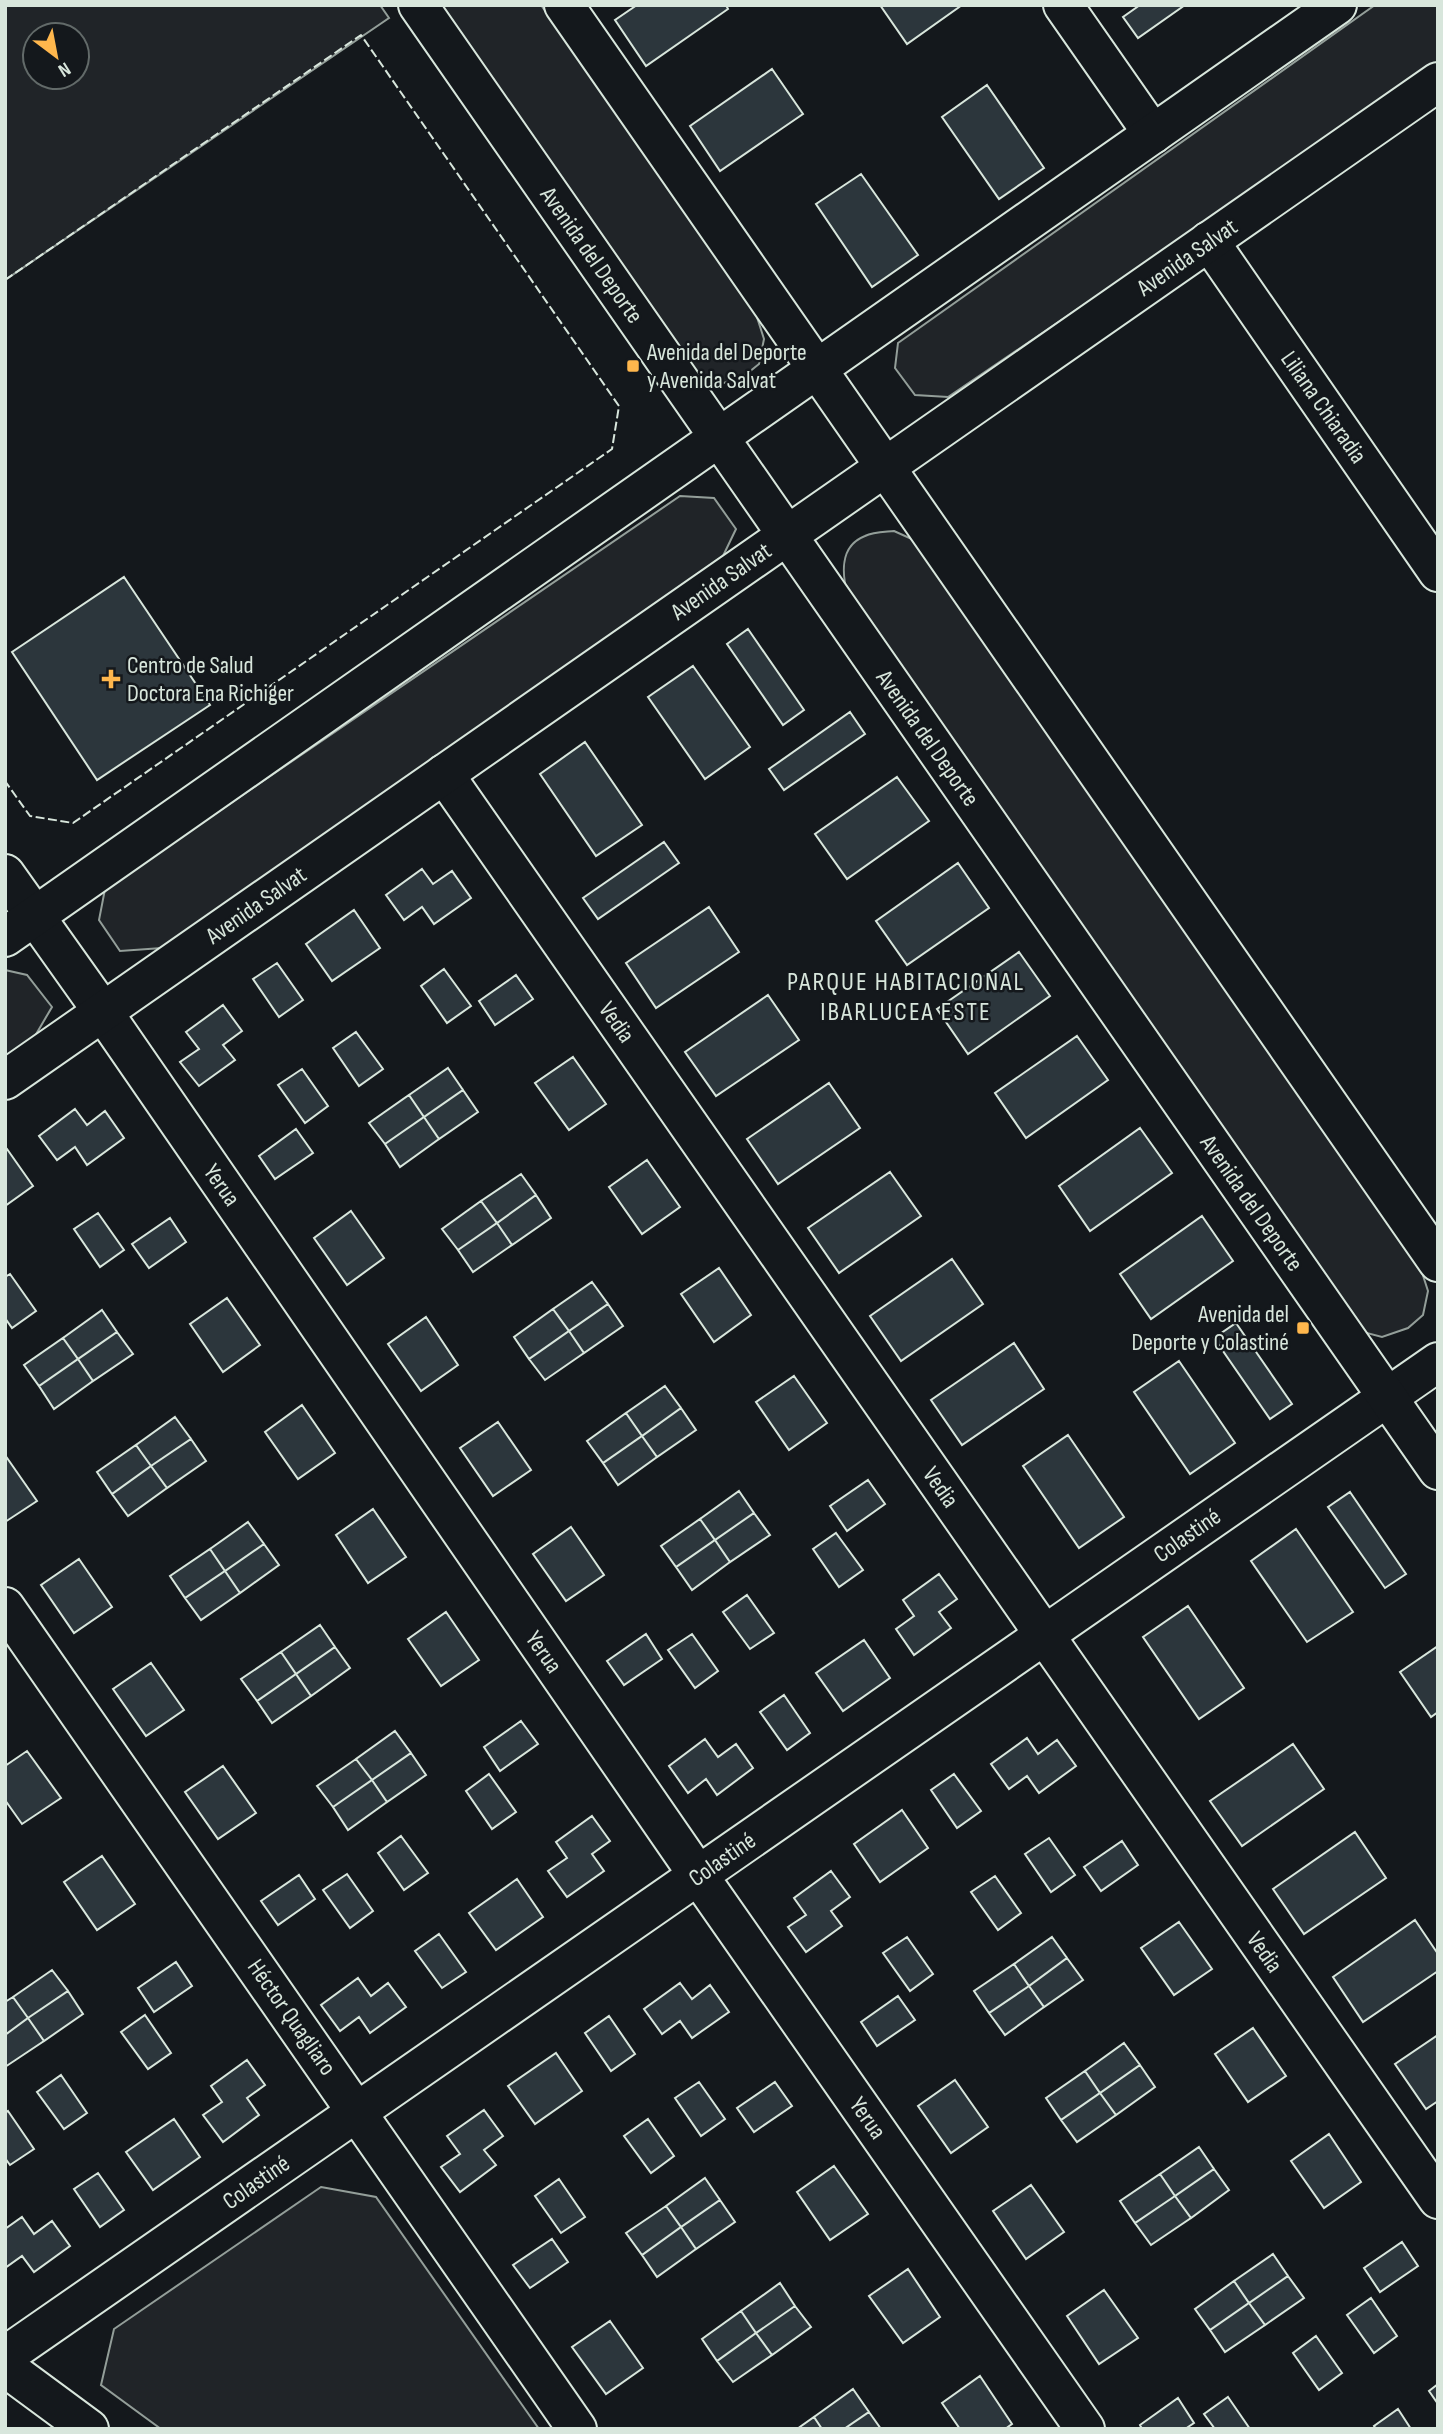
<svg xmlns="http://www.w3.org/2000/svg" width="1443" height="2434" font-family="'Sofia Sans Condensed',sans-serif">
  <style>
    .green { fill: #202428; stroke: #939e99; stroke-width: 2; fill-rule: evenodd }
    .building { fill: #2c363c; stroke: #d8e6dc; stroke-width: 2 }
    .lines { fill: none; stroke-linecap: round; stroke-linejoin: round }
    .street-casing { stroke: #d8e6dc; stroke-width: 42 }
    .secondary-casing { stroke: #d8e6dc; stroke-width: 42 }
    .street { stroke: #14181c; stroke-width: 38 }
    .secondary { stroke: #14181c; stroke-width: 38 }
    .fence { stroke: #d8e6dc; stroke-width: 2; stroke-dasharray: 9 3.5; stroke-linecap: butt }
    .poi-dot { fill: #ffb74d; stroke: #14181c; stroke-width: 2.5 }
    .labels { text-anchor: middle; stroke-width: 5; stroke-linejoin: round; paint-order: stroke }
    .street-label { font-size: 24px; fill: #d8e6dc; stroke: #14181c }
    .poi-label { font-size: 24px; fill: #d8e6dc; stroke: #14181c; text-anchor: start }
    .neighbourhood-label { font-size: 26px; letter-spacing: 2px; fill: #d8e6dc; stroke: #14181c }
  </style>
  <rect width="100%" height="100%" fill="#14181c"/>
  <path class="green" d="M5,5h375l9,13 -384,262zM77,35v42h-42v-42z
    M434,5h107l214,306 9,28 -5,25 -15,12 -26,9 -23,-6z
    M1375,5h63v56l-213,148 -277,188 -33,-2 -20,-27 3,-25z
    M680,496l34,2 22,31 -13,27 -561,392 -42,3 -21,-31 6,-31z
    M894,531l20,9 505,723 9,28 -5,24 -15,13 -26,9 -23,-6 -511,-735c-6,-21 -9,-50 17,-60 8,-4 20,-4 29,-5z
    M5,970l22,5 25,32 -17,29 -30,21z
    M321,2187l55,10 163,232h-378l-60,-44 13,-56z"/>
  <path class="building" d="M637,5h89l2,4 -82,57 -31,-46z
    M880,5h82l-55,39z
    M1140,5h45l-47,33 -15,-21z
    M772,69l31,45 -83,57 -30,-45z
    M987,85l57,83 -45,31 -57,-82z
    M861,174l57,81 -46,32 -56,-83z
    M124,577l86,128 -113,75 -85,-128z
    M748,629l56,81 -21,15 -56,-81z
    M693,666l57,81 -45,32 -57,-82z
    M850,712l15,22 -81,56 -15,-21z
    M585,742l57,83 -46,31 -56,-82z
    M897,777l32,44 -82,58 -32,-45z
    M664,842l15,21 -81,56 -15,-21z
    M958,863l31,45 -82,57 -31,-44z
    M422,869l11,15 19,-13 19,27 -37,26 -12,-17 -18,13 -18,-25z
    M709,907l30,45 -83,56 -30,-45z
    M354,910l26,38 -48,33 -26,-37z
    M1019,952l31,44 -82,58 -31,-45z
    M277,963l26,37 -24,17 -26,-38z
    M444,969l27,37 -24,17 -26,-37z
    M516,975l17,24 -38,26 -16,-24z
    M768,995l31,45 -83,56 -31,-44z
    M223,1005l19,26 -19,14 12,15 -36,26 -19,-24 19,-13 -13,-17z
    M356,1032l27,37 -24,17 -26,-38z
    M1077,1036l31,44 -82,58 -31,-45z
    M573,1057l33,47 -37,26 -34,-47z
    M448,1068l15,22 -39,27 -15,-22z
    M302,1069l26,37 -23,17 -27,-38z
    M829,1083l31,45 -82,56 -31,-45z
    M463,1090l15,22 -39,27 -15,-22z
    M409,1095l15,22 -39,27 -16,-21z
    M75,1109l12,16 18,-14 19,27 -37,27 -12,-18 -18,13 -18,-24z
    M424,1117l15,22 -39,28 -15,-23z
    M1140,1128l32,45 -82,58 -31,-45z
    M296,1129l17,24 -38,26 -16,-23z
    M7,1149l26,37 -28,20v-56z
    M647,1160l33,47 -38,27 -33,-47z
    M890,1172l31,44 -82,57 -31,-45z
    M521,1174l15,21 -39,28 -16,-22z
    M536,1195l15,23 -39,27 -15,-22z
    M481,1201l16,22 -39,27 -16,-21z
    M351,1211l33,47 -37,27 -33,-47z
    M98,1213l26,37 -24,17 -26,-38z
    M1202,1216l31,45 -82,58 -31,-45z
    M170,1218l16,24 -37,26 -17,-24z
    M497,1223l15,22 -39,27 -15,-22z
    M952,1259l31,45 -82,57 -31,-45z
    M719,1268l32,47 -37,27 -33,-48z
    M10,1274l26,37 -24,17 -7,-10v-41z
    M592,1282l16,22 -39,27 -16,-22z
    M227,1298l33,47 -37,27 -33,-48z
    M608,1304l15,22 -39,27 -15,-22z
    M553,1309l16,22 -40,28 -15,-22z
    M102,1310l15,22 -39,27 -15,-21z
    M426,1317l32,48 -37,26 -33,-47z
    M1236,1323l56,81 -22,15 -56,-81z
    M569,1331l15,22 -39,27 -16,-21z
    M117,1332l16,22 -40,27 -15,-22z
    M63,1338l15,21 -39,27 -15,-21z
    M1014,1343l30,46 -82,56 -31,-45z
    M78,1359l15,22 -39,28 -15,-23z
    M1179,1361l56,82 -45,31 -56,-82z
    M794,1376l33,47 -38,27 -33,-48z
    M665,1386l16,22 -39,28 -16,-23z
    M302,1405l33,48 -37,26 -33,-47z
    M681,1408l15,22 -39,27 -15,-21z
    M626,1413l16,23 -39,27 -16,-22z
    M175,1417l16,22 -40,27 -15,-21z
    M498,1422l33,48 -38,26 -33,-48z
    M1068,1435l56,82 -45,31 -56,-82z
    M642,1436l15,21 -39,28 -15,-22z
    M191,1439l15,22 -39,27 -16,-22z
    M136,1445l15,21 -39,28 -15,-22z
    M5,1455l32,46 -32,21z
    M151,1466l16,22 -39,28 -16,-22z
    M868,1480l17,24 -38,27 -17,-25z
    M739,1491l15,22 -39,27 -15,-21z
    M1350,1492l56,82 -21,14 -57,-81z
    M373,1509l33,48 -38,26 -32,-48z
    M754,1513l16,22 -40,27 -15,-22z
    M700,1519l15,21 -39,27 -15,-21z
    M248,1522l16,22 -39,27 -15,-22z
    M571,1527l33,48 -38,26 -33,-47z
    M1296,1529l57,83 -46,30 -56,-81z
    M836,1533l27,37 -24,17 -26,-38z
    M715,1540l15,22 -38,28 -16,-23z
    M264,1544l15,21 -39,28 -15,-22z
    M210,1549l15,22 -40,27 -15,-22z
    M79,1559l33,48 -38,26 -33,-48z
    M225,1571l15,22 -39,27 -16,-22z
    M939,1574l18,25 -18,13 12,16 -37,27 -18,-26 18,-13 -11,-16z
    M747,1595l27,38 -24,16 -27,-37z
    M1188,1606l56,82 -45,31 -56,-82z
    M446,1612l33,48 -38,26 -33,-47z
    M320,1625l15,22 -39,27 -15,-22z
    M646,1634l16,25 -38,26 -17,-24z
    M692,1634l26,37 -23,17 -27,-38z
    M864,1640l26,38 -47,33 -27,-38z
    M1438,1646v66l-7,5 -31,-45z
    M335,1647l15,21 -39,28 -15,-22z
    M281,1652l15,22 -39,27 -16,-22z
    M151,1663l33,47 -38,26 -33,-47z
    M296,1674l15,22 -39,27 -15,-22z
    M784,1695l26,38 -23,17 -27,-38z
    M521,1721l17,23 -38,27 -16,-24z
    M395,1731l16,22 -39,27 -16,-21z
    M1027,1738l11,16 19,-14 19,26 -37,27 -12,-17 -18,13 -18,-25z
    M705,1739l13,18 18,-13 17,24 -36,27 -11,-16 -18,14 -19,-27z
    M1293,1744l31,45 -82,57 -32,-45z
    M27,1751l34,47 -39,26 -17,-24v-34z
    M411,1753l15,22 -39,27 -15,-22z
    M356,1759l16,21 -39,27 -16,-21z
    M223,1766l33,47 -38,26 -33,-47z
    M489,1774l27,38 -24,17 -26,-38z
    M954,1774l27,37 -24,17 -26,-38z
    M372,1780l15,22 -39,28 -15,-23z
    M902,1810l26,38 -48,34 -26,-38z
    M592,1816l18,25 -18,13 12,17 -37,26 -19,-26 19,-13 -11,-16z
    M1355,1832l31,46 -82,56 -31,-45z
    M401,1836l27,37 -24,17 -26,-37z
    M1049,1838l26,37 -24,17 -26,-38z
    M1122,1841l16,24 -37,26 -17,-24z
    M102,1856l33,48 -38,26 -33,-48z
    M831,1871l19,26 -19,14 11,15 -36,26 -18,-25 18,-12 -12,-17z
    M347,1874l26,37 -23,17 -27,-38z
    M299,1875l16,24 -37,26 -17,-24z
    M995,1876l26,37 -23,17 -27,-38z
    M517,1879l26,38 -47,33 -27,-37z
    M1415,1920l23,34v17l-75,51 -30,-45z
    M1179,1922l33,47 -38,26 -33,-47z
    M439,1934l27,38 -24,16 -27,-37z
    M907,1937l26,37 -23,17 -27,-38z
    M1052,1937l15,21 -38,28 -15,-22z
    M1067,1958l16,22 -39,27 -15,-21z
    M176,1962l16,24 -38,26 -16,-24z
    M1014,1964l15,22 -40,27 -15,-22z
    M52,1970l16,21 -40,27 -15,-21z
    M358,1978l13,18 17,-13 18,24 -36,26 -11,-16 -19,14 -19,-26z
    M680,1983l12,16 18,-14 19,27 -37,26 -12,-17 -18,13 -18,-25z
    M1029,1986l15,21 -39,28 -16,-22z
    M68,1991l15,23 -39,27 -16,-23z
    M898,1996l17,24 -38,26 -16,-24z
    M13,1997l15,21 -23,17v-33z
    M145,2015l26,38 -23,16 -27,-37z
    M609,2016l26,38 -24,17 -26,-38z
    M28,2018l16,23 -39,26v-32z
    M1253,2028l33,48 -38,26 -33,-48z
    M1438,2035v66l-12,8 -31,-45z
    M1124,2043l16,22 -40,28 -15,-22z
    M556,2053l26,38 -47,33 -27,-38z
    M247,2060l18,25 -18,13 12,17 -36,27 -20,-27 19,-13 -11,-16z
    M1140,2065l15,22 -39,28 -16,-22z
    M1085,2071l15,22 -39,27 -15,-22z
    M61,2075l26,38 -23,16 -27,-37z
    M955,2080l33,47 -37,26 -33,-47z
    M699,2082l26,37 -24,17 -26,-38z
    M775,2082l17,24 -38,26 -17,-24z
    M1100,2093l16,22 -39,27 -16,-22z
    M484,2110l19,26 -19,14 12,15 -36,27 -19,-25 19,-13 -13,-18z
    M8,2111l26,38 -24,16 -5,-7v-45z
    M174,2119l26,38 -47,33 -27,-38z
    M648,2119l26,37 -23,17 -27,-37z
    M1329,2134l32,48 -37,26 -33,-47z
    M1199,2147l15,22 -39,27 -15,-22z
    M834,2166l34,48 -38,26 -33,-48z
    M1214,2169l15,21 -38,28 -16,-22z
    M98,2173l26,37 -24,17 -26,-38z
    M1160,2174l15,22 -40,27 -15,-22z
    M705,2178l15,22 -39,27 -15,-21z
    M559,2179l26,38 -24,16 -26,-37z
    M1031,2185l33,47 -38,27 -33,-48z
    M1175,2196l16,22 -40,27 -16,-22z
    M720,2200l15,22 -39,27 -15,-22z
    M666,2206l15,21 -39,28 -16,-22z
    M22,2217l12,17 18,-13 18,25 -36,26 -12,-16 -17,12v-39z
    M681,2227l15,22 -39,28 -15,-22z
    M552,2239l16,23 -38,26 -17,-23z
    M1402,2242l16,24 -38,26 -16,-24z
    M1273,2254l15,22 -39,27 -15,-22z
    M908,2269l32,48 -37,26 -34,-47z
    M1288,2276l16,22 -39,27 -16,-22z
    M1234,2281l15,22 -39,27 -15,-21z
    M780,2283l15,23 -39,27 -15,-22z
    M1104,2290l34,48 -39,26 -32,-48z
    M1371,2298l26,38 -23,17 -27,-38z
    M1249,2303l16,22 -40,27 -15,-22z
    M795,2306l16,21 -39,28 -16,-22z
    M741,2311l15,22 -39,28 -15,-22z
    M610,2321l33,47 -37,26 -34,-47z
    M756,2333l16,22 -39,27 -16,-21z
    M1316,2336l26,37 -23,17 -26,-37z
    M980,2376l32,48 -7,5h-45l-18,-26z
    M1438,2384v20l-9,-13z
    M853,2389l16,23 -25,17h-22l-8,-12z
    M1228,2397l22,32h-35l-11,-15z
    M1178,2398l16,25 -9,6h-43l-2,-4z
    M1398,2409l13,20h-35l-2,-3z
    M869,2412l12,17h-37z
    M814,2417l8,12h-25z"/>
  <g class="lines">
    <defs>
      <path id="street" d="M1063,5l90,129
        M1209,241l229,331
        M444,774l994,1425
        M5,874l98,138 595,863 387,554
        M5,1607l572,822
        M5,2356l1433,-994
        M5,2367l84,62"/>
      <path id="secondary" d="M418,5l1020,1465
        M564,5l874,1257
        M5,937l1332,-932
        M5,1080l1433,-998"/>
    </defs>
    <use href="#street" class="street-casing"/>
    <use href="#secondary" class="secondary-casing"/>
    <use href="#street" class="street"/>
    <use href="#secondary" class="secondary"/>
    <path class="fence" d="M5,280l356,-245 258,371 -7,43 -539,374 -43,-7 -25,-35"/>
  </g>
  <g class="poi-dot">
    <rect x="626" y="359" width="14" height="14" rx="3.5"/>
    <path d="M107.5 668.5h7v7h7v7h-7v7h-7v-7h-7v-7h7z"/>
    <rect x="1296" y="1321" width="14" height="14" rx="3.5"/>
  </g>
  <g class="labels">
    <g class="street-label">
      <text transform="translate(592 255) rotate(55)" y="8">Avenida del Deporte</text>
      <text transform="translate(1187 257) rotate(-35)" y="8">Avenida Salvat</text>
      <text transform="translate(1324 407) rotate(55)" y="8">Liliana Chiaradia</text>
      <text transform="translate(721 581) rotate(-35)" y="8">Avenida Salvat</text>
      <text transform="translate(928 738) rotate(55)" y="8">Avenida del Deporte</text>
      <text transform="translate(256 905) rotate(-35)" y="8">Avenida Salvat</text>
      <text transform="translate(617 1022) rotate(55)" y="8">Vedia</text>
      <text transform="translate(222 1185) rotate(55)" y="8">Yerua</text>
      <text transform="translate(1252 1203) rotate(55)" y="8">Avenida del Deporte</text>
      <text transform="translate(941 1487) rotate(55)" y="8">Vedia</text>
      <text transform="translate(1187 1535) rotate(-35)" y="8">Colastiné</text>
      <text transform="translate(544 1652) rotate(55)" y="8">Yerua</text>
      <text transform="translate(722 1859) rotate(-35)" y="8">Colastiné</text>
      <text transform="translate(1265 1952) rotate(55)" y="8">Vedia</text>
      <text transform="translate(292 2017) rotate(55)" y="8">Héctor Quagliaro</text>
      <text transform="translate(868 2118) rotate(55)" y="8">Yerua</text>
      <text transform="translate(256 2182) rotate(-35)" y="8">Colastiné</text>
    </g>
    <g class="poi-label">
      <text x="647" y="360">Avenida del Deporte<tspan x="647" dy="28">y Avenida Salvat</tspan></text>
      <text x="127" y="673">Centro de Salud<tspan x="127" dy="28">Doctora Ena Richiger</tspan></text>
      <text x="1289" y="1322" text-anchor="end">Avenida del<tspan x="1289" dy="28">Deporte y Colastiné</tspan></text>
    </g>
    <g class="neighbourhood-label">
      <text x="906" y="990">PARQUE HABITACIONAL<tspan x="906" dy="30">IBARLUCEA ESTE</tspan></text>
    </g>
  </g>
  <rect width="1443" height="2434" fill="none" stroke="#d8e6dc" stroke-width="14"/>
  <g transform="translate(56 56) rotate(148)"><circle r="33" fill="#14181c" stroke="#626a69" stroke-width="2"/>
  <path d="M0-5L12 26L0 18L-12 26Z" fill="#ffb74d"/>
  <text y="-10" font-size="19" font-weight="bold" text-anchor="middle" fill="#d8e6dc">N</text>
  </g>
</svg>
